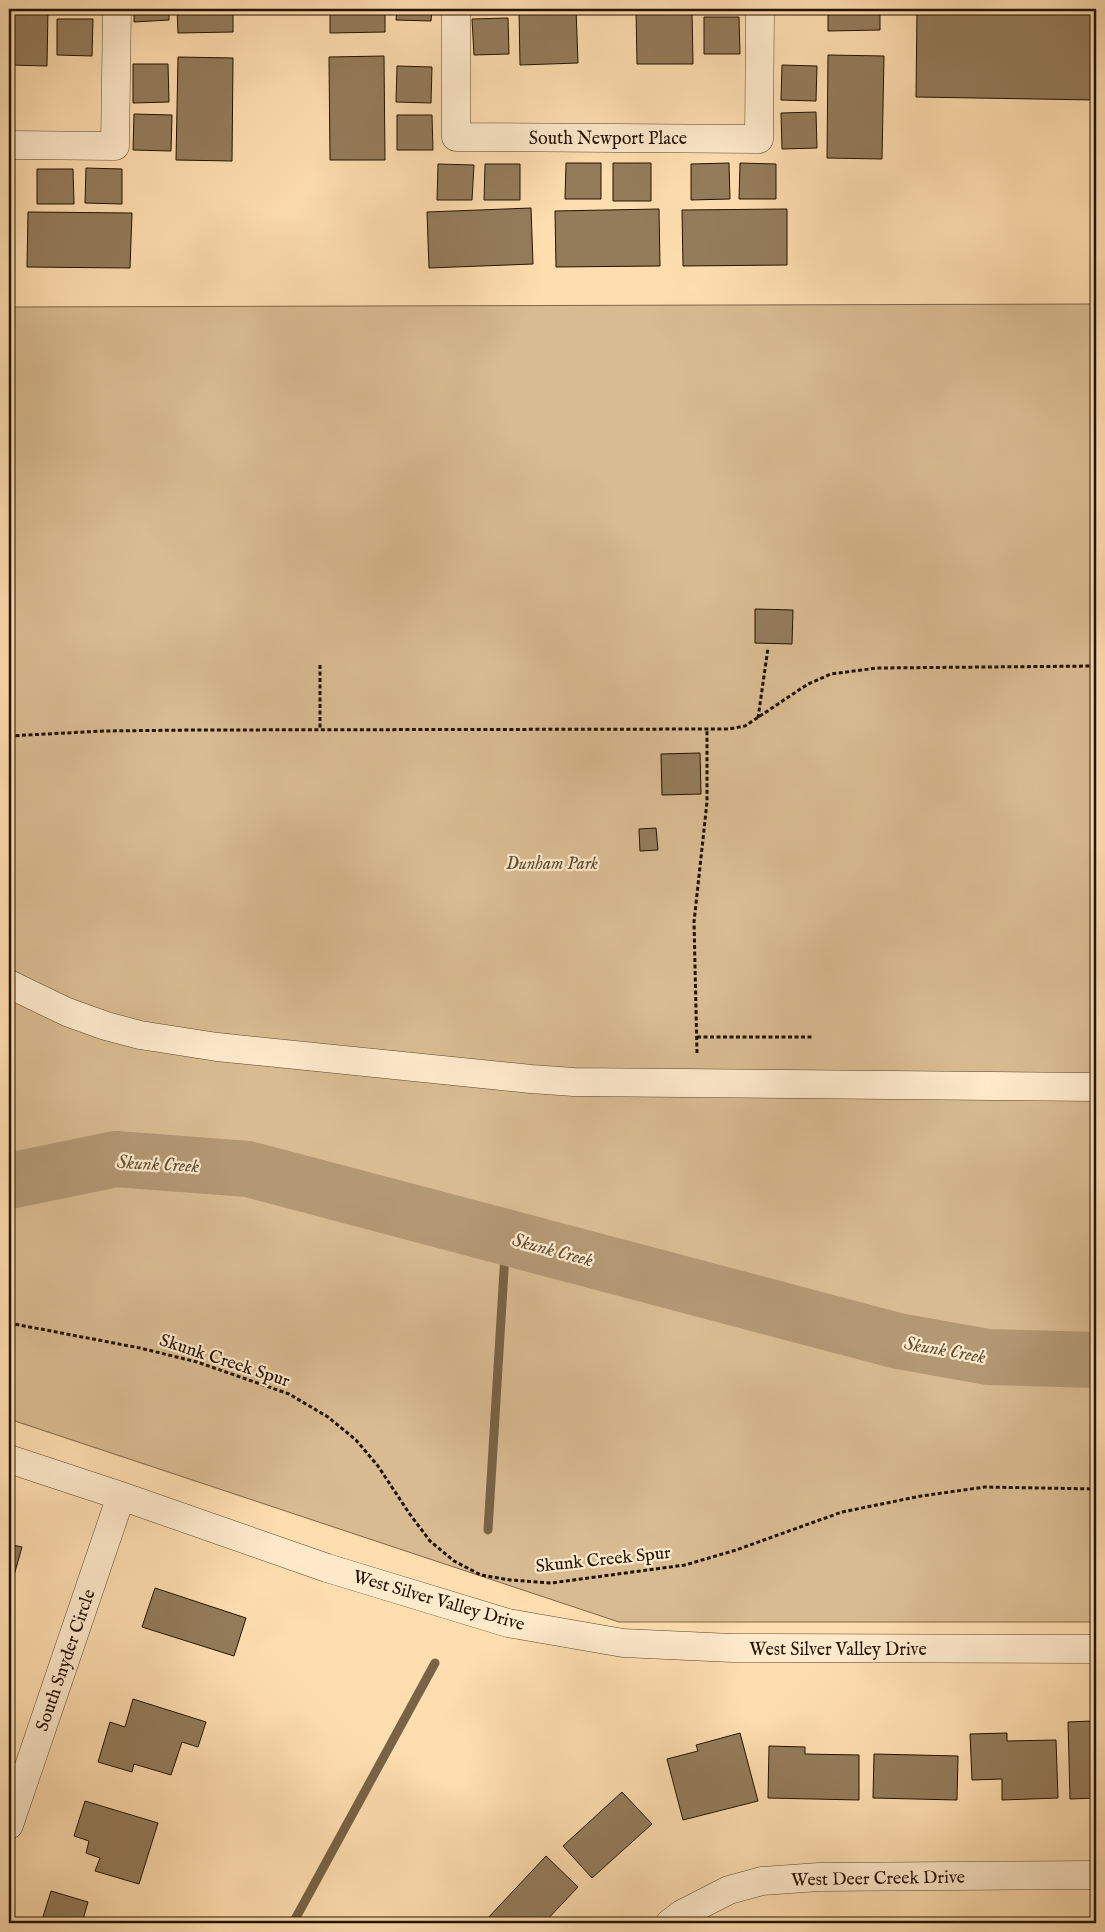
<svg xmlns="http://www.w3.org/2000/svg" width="1105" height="1932" font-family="'IM FELL English',serif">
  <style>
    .green { fill: #d9bb91; stroke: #7e6748 }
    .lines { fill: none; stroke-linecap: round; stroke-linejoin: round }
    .stream { stroke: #796346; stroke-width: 9 }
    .river { stroke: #b39874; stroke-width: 56 }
    .building { fill: #947c5b; stroke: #221300 }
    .minor-casing { stroke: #59462c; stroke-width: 29 }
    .path { stroke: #221300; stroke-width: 3; stroke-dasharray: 4 2.5; stroke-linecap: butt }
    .minor { stroke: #fee9cb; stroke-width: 28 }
    .labels { text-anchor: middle; stroke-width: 4.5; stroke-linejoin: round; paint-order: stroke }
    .street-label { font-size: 18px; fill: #221300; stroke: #fee9cb }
    .park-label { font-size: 18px; font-style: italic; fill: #624e33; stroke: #fee9cb }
    .water-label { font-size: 19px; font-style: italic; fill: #634f34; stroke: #fee9cb }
  </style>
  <rect width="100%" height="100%" fill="#feddaf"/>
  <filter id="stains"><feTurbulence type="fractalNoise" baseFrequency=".004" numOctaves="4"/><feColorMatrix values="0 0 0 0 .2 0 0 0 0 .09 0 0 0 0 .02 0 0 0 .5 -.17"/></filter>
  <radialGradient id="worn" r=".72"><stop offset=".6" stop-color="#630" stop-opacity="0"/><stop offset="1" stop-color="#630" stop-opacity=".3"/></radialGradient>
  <path class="green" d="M1096,304v1318h-477l-610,-203v-1112z"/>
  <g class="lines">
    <path class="stream" d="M488,1530l18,-292
      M293,1923l142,-260"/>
    <path class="river" d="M9,1181l107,-22 132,10 650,172 90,16 108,3"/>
  </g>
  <path class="building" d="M9,9h39l-1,57 -38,-1z
    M134,9h35v11l-35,2z
    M177,9h56v23l-55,1z
    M330,9h55v23l-55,1z
    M397,9h35l-1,12 -35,-1z
    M519,9h57l2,54 -58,2z
    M636,9h56l1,55h-56z
    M828,9h52v21l-52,1z
    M917,9h179v91l-180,-3z
    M704,17h35l1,37h-36z
    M508,18l1,36 -35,1 -2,-36z
    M57,19h36l-1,37 -35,-1z
    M828,55l56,1 -2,103 -55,-1z
    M384,56l1,104h-55l-1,-103z
    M178,57l55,1 -1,103 -56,-1z
    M133,64h35l1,38 -36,1z
    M782,65l35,1 -1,35 -35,-1z
    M397,66l35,1 -1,36 -35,-1z
    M816,112l1,36 -35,1 -1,-36z
    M134,114l38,1 -1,36 -38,-1z
    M397,115h35l1,35h-36z
    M566,163h35v36h-36z
    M613,163h38v38h-38z
    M729,163l1,36 -39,1v-36z
    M740,163l36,1v35h-37z
    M438,164l36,1 -2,35h-35z
    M485,164h35v36h-36z
    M86,168l36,1v35l-37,-1z
    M37,169h36l1,35h-37z
    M531,208l2,56 -104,4 -2,-56z
    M659,209l1,57 -104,1 -1,-56z
    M787,209v56l-104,1 -1,-56z
    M28,212l104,1 -2,55 -103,-1z
    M755,609l38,1 -1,34 -37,-1z
    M700,753l1,41 -39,1 -1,-41z
    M656,828l2,22 -18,1 -1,-22z
    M9,1544l13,3 -11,39h-2z
    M155,1588l91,30 -12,38 -92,-29z
    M133,1699l73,23 -8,25 -16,-5 -11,33 -37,-11 -2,8 -34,-10 12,-40 15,5z
    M1091,1721v33h5v44l-26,1 -2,-77z
    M740,1733l18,68 -75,19 -16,-61 31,-8 -2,-6z
    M1007,1733v8l49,-1 2,58 -56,2v-21l-30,1 -2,-46z
    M769,1746l36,1v7l54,1v45l-91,-2z
    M874,1754l84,2 -1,44 -84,-2z
    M622,1792l30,32 -60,54 -29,-32z
    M85,1801l73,22 -19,61 -44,-13 5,-13 -14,-5 3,-12 -15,-5z
    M546,1856l32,31 -34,36h-52l-5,-4z
    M51,1891l37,11 -6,21h-41z"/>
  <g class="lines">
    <defs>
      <path id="minor" d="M456,9v128l303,2 1,-130
        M9,145l106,1 2,-137
        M9,984l58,28 39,14 34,9 77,12 314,32 43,3 522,5
        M9,1459l112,37 206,72 181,55 115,20 109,5 364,1
        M9,1825l112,-329
        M670,1923l12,-9 47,-24 33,-9 57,-4 277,-2"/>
    </defs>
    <use href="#minor" class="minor-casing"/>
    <path class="path" d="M320,665v65
      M758,718l10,-70
      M9,736l94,-5 91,-1 535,-1 16,-3 63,-42 23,-10 46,-6 219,-2
      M697,1037h116
      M697,1053l-3,-131 13,-120v-72
      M9,1323l131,25 57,14 92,32 39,23 28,23 22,26 31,47 21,28 24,20 27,14 29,5 41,3 134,-18 51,-15 106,-38 79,-16 64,-9 111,2"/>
    <use href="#minor" class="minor"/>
  </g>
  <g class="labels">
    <g class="street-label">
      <text x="608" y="144">South Newport Place</text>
      <text transform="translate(225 1360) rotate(18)" y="6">Skunk Creek Spur</text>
      <text transform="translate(603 1559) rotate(-6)" y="6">Skunk Creek Spur</text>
      <text transform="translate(439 1600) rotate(16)" y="6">West Silver Valley Drive</text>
      <text x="838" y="1655">West Silver Valley Drive</text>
      <text transform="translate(65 1660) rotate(-71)" y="6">South Snyder Circle</text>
      <text transform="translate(878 1878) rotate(-1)" y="6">West Deer Creek Drive</text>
    </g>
    <g class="park-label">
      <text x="552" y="869">Dunham Park</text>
    </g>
    <g class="water-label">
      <text transform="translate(158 1163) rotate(3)" y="7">Skunk Creek</text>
      <text transform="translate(553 1249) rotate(15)" y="7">Skunk Creek</text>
      <text transform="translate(945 1349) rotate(10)" y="7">Skunk Creek</text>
    </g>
  </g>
  <rect width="1105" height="1932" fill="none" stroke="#feddaf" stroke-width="30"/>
  <rect x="10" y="10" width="1085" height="1912" fill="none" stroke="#221300" stroke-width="2.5"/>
  <rect x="15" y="15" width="1075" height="1902" fill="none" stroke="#221300"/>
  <rect width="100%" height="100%" filter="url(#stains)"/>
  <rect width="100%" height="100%" fill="url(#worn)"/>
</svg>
